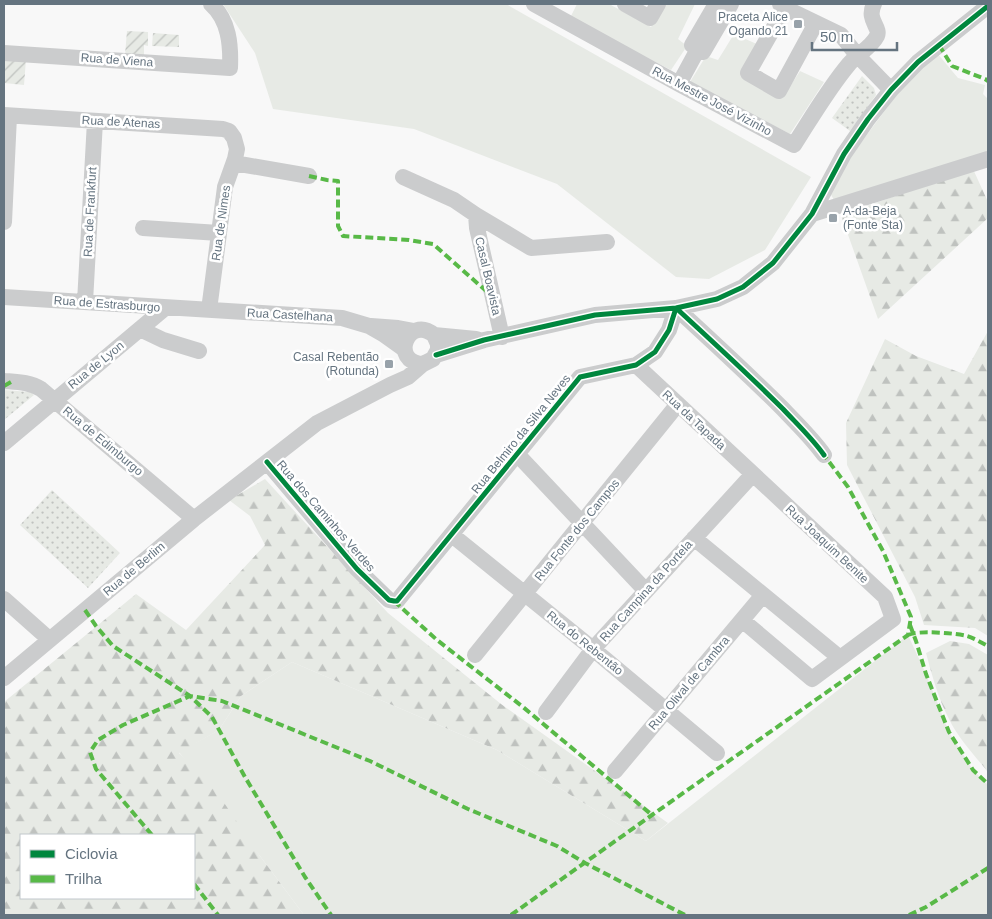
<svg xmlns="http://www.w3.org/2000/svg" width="992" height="919" font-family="Arial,sans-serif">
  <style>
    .grass { fill: #e7eae5 }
    .forest { fill: url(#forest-firs); fill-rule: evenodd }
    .park { fill: url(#park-dots) }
    .garden { fill: url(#garden-furrows) }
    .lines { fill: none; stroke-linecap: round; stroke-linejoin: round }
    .minor { stroke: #cbcccd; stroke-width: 16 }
    .quiet { stroke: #58b947; stroke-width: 4; stroke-dasharray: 8 4; stroke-linecap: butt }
    .cycleway-casing { stroke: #fff; stroke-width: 8 }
    .cycleway { stroke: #00873e; stroke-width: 5 }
    .poi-dot { fill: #98a2aa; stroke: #fff; stroke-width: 2 }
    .labels { text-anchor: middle; stroke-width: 5; stroke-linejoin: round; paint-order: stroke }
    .poi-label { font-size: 12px; fill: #657480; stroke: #fff; text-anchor: end }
    .street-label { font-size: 12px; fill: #657480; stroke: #fff }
  </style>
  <defs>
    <pattern id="forest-firs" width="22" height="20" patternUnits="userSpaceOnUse" patternTransform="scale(1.25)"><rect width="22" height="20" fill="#e7eae5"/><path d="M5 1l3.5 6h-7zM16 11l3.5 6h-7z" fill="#bfc2bf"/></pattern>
    <pattern id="park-dots" width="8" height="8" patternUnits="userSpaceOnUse" patternTransform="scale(1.25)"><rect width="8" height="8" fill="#e7eae5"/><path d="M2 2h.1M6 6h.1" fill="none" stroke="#bfc2bf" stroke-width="1.8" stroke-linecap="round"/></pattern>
    <pattern id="garden-furrows" width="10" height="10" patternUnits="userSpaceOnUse" patternTransform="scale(1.25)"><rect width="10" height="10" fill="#e7eae5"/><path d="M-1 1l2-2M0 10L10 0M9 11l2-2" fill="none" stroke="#bfc2bf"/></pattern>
  </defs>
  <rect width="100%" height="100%" fill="#f8f8f8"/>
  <path class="grass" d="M223,4h283l305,173 -46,73 -56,29 -33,-2 -119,-93 -143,-55 -141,-20 -18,-56z
    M577,4h34v1l40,22 15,-23h29l-17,35 9,7 -16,24 -101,-52z
    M734,34l25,11 -17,30 41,22 17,-26 24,11 -34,52 -100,-52 16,-26 12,4z
    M937,53l21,25 27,7 -2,9 5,5v53l-154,48 -4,-7 16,-30 63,-85z
    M908,635l18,39 23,58 24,38 15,15v130h-684l-44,-59 -81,-104 40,-22 22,-34 51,-34 205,88 149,91z"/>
  <path class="forest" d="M973,169l15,33v16l-110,101 -37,-104z
    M988,331v305l-13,-8 -51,-3 -9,-28 -68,-132 -1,-42 39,-84 31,17 48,18z
    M265,479l123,134 113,91 167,119 -22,18 -149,-91 -205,-88 -51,34 -22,34 -40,23 31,29 50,74 44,59h-300v-213l132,-108 50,36 79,-85 -15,-29 -21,-16zM21,835h173v63h-173z
    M950,641l19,3 19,11v117c-13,-16 -30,-34 -39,-53 -11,-21 -17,-44 -23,-66z"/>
  <path class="park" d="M862,76l12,12 2,7 -26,36 -18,-13z
    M4,390l26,2 4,3 -30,25z
    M52,490l68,63 -32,35 -68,-63z"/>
  <path class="garden" d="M127,31l21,1v14l-4,-1v11l-19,-1z
    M153,33l26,2v12l-27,-1z
    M4,58l22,1 -2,26 -20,-2z"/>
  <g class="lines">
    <path class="minor" d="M534,4l145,80 115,61c18,-28 34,-56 55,-81 8,-10 22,-16 28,-28 4,-9 -11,-16 -3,-32
      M625,4l25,14 8,-14
      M716,4l-24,41 11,7 28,-48
      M780,4l5,4 56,27 16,20 34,35
      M785,8l-37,65 31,18 37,-68
      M4,53l226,15c1,-23 -1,-48 -19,-64
      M679,84l19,-35
      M4,115l219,14 6,2 5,7 3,11 -2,10 -10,28 -16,123
      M234,163l75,13
      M403,177l51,23 22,15 55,33 76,-6
      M812,214l176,-55
      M476,215l1,13 25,109
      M4,222l5,-106
      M143,228l76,5
      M4,297l338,21 27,8 14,8 21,15
      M85,302l10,-181
      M371,326l27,2 16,3
      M140,329l23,11 36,11
      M436,355l48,-15 111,-25 81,-7 41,-9 26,-12 30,-24 39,-49 32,-60 24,-35 23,-29 27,-28 70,-56
      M423,364c-34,-2 -15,-50 11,-29l42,4
      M636,365l249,232 8,22 -81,60 -70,-59
      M4,381c13,1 26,1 37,8l153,130
      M4,443l161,-135
      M517,454l129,137
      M267,462l90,107 32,31 5,1h3l183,-224 56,-12 19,-13 14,-22 7,-22c36,33 72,66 107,101 14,15 29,29 41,46
      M452,535l141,114 124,104
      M694,538l146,120
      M4,599l45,40
      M475,655l203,-251
      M4,678l190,-159 123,-96 73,-38 18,-8 15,-13 10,-5 5,-9v-6l-4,-9
      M546,712l47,-63 160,-175
      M615,771l148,-176"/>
    <path class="quiet" d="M939,45l13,21 33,13 3,2
      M309,176l18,4 11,1v45l5,10 66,4 24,4 60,53
      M4,386l7,-4
      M394,601l43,39 86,67 129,108
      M85,610l11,16 17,20 77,50 22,21 33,60 60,100 26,38
      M910,625l6,16 10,33 23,58 24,38 15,14
      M908,635c10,-5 47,-2 59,1 7,2 15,7 21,10
      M152,835l-56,-66 -6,-17 8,-12 25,-15 67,-29 32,5 148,60 98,48 89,37 28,17 100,52
      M194,884l24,31
      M511,915l141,-100 256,-180 3,-18 -28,-66 -35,-64 -24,-32
      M909,915l17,-8 62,-39"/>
    <defs>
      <path id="cycleway" d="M436,355l48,-15 111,-25 81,-7 41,-9 26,-12 30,-24 39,-49 32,-60 24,-35 23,-29 27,-28 70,-56
        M267,462l90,107 32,31 5,1h3l183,-224 56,-12 19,-13 14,-22 7,-22c36,33 72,66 107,101 14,15 29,29 41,46"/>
    </defs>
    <use href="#cycleway" class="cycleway-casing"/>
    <use href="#cycleway" class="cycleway"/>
  </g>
  <g class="poi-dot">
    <rect x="793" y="19" width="10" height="10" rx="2.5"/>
    <rect x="828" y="213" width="10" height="10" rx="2.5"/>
    <rect x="384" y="359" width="10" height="10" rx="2.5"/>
  </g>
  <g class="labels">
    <g class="poi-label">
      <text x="788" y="21">Praceta Alice<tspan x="788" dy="14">Ogando 21</tspan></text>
      <text x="843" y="215" text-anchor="start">A-da-Beja<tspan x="843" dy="14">(Fonte Sta)</tspan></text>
      <text x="379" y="361">Casal Rebentão<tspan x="379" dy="14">(Rotunda)</tspan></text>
    </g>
    <g class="street-label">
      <text transform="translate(117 60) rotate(4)" y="4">Rua de Viena</text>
      <text transform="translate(712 101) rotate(28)" y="4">Rua Mestre José Vizinho</text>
      <text transform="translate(121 122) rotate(3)" y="4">Rua de Atenas</text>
      <text transform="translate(90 212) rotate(-87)" y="4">Rua de Frankfurt</text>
      <text transform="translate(221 223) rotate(-82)" y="4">Rua de Nimes</text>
      <text transform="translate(488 276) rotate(77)" y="4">Casal Boavista</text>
      <text transform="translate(107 304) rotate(4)" y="4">Rua de Estrasburgo</text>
      <text transform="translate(290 315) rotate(3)" y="4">Rua Castelhana</text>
      <text transform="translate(96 365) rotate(-39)" y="4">Rua de Lyon</text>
      <text transform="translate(694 420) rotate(43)" y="4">Rua da Tapada</text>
      <text transform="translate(521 434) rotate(-51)" y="4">Rua Belmiro da Silva Neves</text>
      <text transform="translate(103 441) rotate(40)" y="4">Rua de Edimburgo</text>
      <text transform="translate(326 516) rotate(49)" y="4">Rua dos Caminhos Verdes</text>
      <text transform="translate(577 530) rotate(-51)" y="4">Rua Fonte dos Campos</text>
      <text transform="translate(827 544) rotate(43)" y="4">Rua Joaquim Benite</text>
      <text transform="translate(134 569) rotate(-40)" y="4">Rua de Berlim</text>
      <text transform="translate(646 591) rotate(-48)" y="4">Rua Campina da Portela</text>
      <text transform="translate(585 643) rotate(39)" y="4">Rua do Rebentão</text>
      <text transform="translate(689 683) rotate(-50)" y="4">Rua Olival de Cambra</text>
    </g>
  </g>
  <rect width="992" height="919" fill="none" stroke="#657480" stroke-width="10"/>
  <rect x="20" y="834" width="175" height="65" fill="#ffffff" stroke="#c1c7cc"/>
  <rect x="30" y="850" width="25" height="8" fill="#00873e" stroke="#c1c7cc"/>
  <text x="65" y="859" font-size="15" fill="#657480">Ciclovia</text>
  <rect x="30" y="875" width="25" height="8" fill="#58b947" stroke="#c1c7cc"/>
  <text x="65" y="884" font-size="15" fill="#657480">Trilha</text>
  <path d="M812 42v8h85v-8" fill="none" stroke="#657480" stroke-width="2.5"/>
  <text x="820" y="42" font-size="15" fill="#657480" stroke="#ffffff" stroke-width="4" paint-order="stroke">50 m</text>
</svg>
